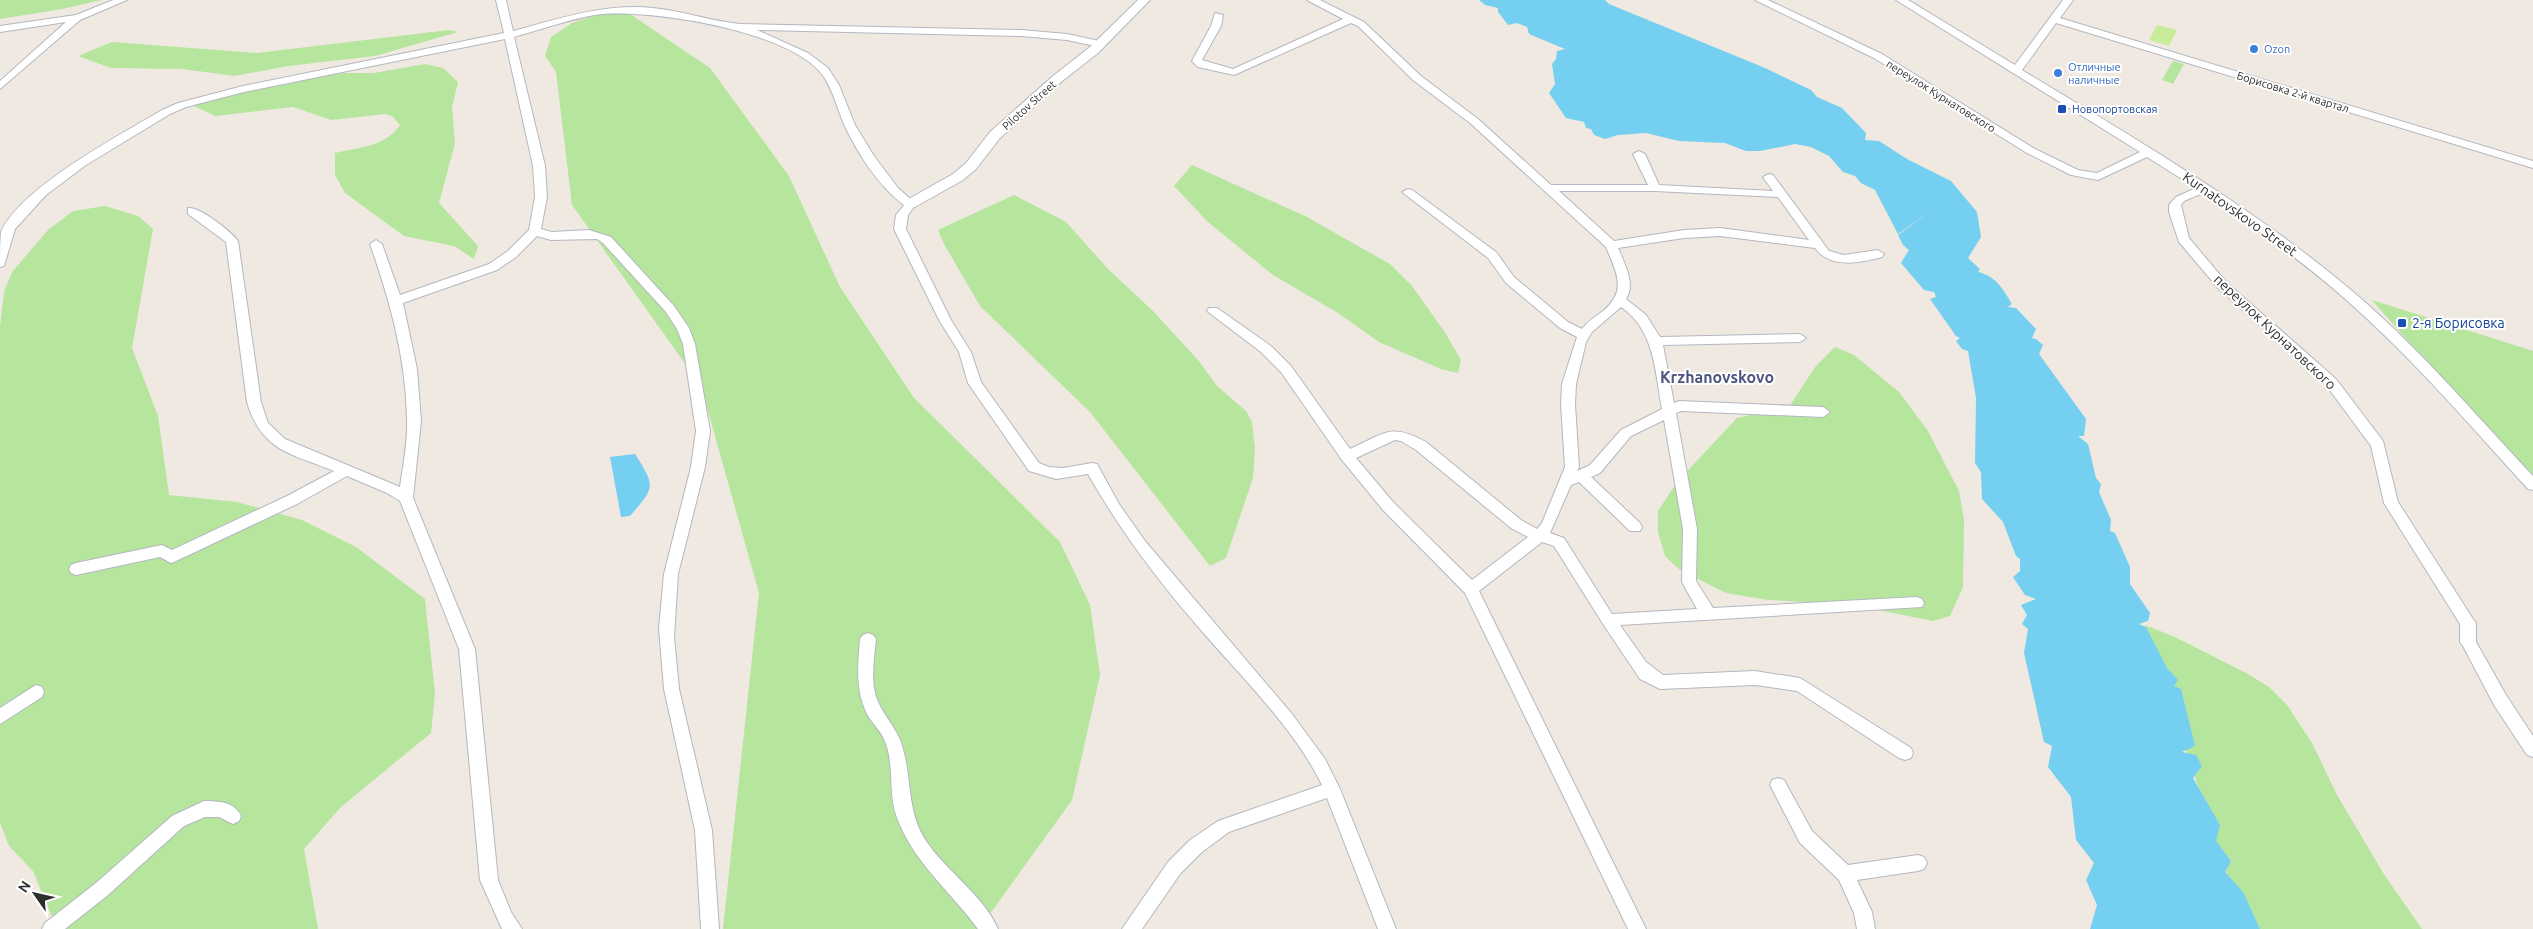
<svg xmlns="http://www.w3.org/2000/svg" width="2533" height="929" font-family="Ubuntu,sans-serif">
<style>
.green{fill:#b6e59e}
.pitch{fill:#c9ec9a}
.water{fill:#75cff0}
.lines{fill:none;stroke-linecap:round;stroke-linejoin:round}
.minor-casing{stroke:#b4b7c1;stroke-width:2}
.tertiary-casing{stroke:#b4b7c1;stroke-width:2}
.minor{fill:#fff;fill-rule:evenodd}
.tertiary{fill:#fff;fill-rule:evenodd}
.shop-dot{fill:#3f7fe0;stroke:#fff;stroke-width:2}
.transit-dot{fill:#1a4fb4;stroke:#fff;stroke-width:2}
.labels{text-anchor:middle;stroke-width:4;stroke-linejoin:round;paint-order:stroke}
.far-shop-label{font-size:11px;fill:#366cbe;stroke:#fff;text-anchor:start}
.far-street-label{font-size:11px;fill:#2e2e2e;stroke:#fff}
.far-transit-label{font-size:11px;fill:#164399;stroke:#fff;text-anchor:start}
.street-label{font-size:14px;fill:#2e2e2e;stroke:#fff}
.transit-label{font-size:14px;fill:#164399;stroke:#fff;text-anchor:start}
.quarter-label{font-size:16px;font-weight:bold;fill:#4d5680;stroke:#fff}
</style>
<rect width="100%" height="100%" fill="#efe9e1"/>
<g class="green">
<path d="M0,0H101L62,9L0,19Z"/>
<path d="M600,14H630L710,68L789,176L840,287L914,398L1060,542L1090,605L1100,675L1072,800L979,929H723L759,593L701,386L572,205L556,72L545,56L551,37L572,23Z"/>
<path d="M449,30L458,32L375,56L288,66L235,76L182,69L111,68L78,56L112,42L257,53Z"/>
<path d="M2173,61L2184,64L2173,84L2162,80Z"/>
<path d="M425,64L443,68L458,82L452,107L455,143L439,203L478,246L474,259L454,246L404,236L345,193L335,175V153C360,147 385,147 400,125L392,116L385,114L331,120L293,107L215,116L194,106L201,99L319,73H374Z"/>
<path d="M1192,165L1307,217L1390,264L1412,286L1444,331L1461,360L1458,373L1441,369L1379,342L1338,313L1273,275L1208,222L1174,186Z"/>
<path d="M1014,195L1066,222L1108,269L1153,311L1198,360L1217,386L1246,411L1252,422L1255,449L1253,478L1226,558L1210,566L1090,412L980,306L944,244L938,230Z"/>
<path d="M105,206L138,216L153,229L132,348L158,416L169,495L237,502L302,520L356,547L425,599L435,694L431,733L341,807L304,849L318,929H57L33,871L9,846L0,822V326L4,292L12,272L48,230L73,211Z"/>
<path d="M2372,300L2533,351V484Z"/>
<path d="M1835,347L1854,355L1899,392L1928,431L1959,491L1964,520L1963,587L1950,616L1933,621L1848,604L1768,600L1726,593L1680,570L1665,556L1658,532V511L1677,482L1737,418L1765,412L1784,415L1815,367Z"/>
<path d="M2145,625L2175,637L2248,674L2269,687L2287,705L2312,743L2337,795L2385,876L2422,929H2245Z"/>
</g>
<path class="pitch" d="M2157,25L2177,30L2169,46L2149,40Z"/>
<g class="water">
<path d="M1479,0H1605L1609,4L1765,68L1811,90L1817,97L1842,108L1866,133L1865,140L1879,141L1907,159L1951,181L1977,212L1981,237L1968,258L1980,269L1978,272C1996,276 2003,289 2012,304L2008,307L2016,308L2036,329L2032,338L2036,339L2043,345L2039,354L2086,419L2084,436H2078L2088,444L2096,478L2101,484L2099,492L2111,520L2110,531L2115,533L2130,567V584L2150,613L2148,621L2139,624L2146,627L2167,668L2178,680L2174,686L2181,689L2195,746L2182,752L2196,755L2202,766L2193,778L2220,825L2216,841L2231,861L2225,872L2243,892L2260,929H2090L2097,905L2086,880L2094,863L2076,840L2071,797L2048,767L2052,746L2044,742L2024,653L2028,629L2022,624L2027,615L2021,605L2036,599L2025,595L2013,577L2020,571V559L2016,556L2003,522L1982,499L1981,472L1975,463L1976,398L1968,351L1962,349L1956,341L1960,338L1956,336L1930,299L1936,297L1934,292L1924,290L1901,263L1909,250L1903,245L1898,235L1931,211L1898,234L1875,190L1861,183L1855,176L1843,172L1829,156L1811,147L1795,144L1760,151H1746L1725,143L1679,141L1646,133L1618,135L1605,139L1594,135L1591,129L1586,128L1584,122L1566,118L1549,93L1555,84L1552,64L1556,59L1557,51L1565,49L1529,34L1527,27L1517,23L1508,25L1498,12V8L1485,5Z"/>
<path d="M635,454C656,487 655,487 630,516L621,517L610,457Z"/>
</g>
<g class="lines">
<defs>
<g id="minor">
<path d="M113,0H127L80,20L0,89V81L66,22L0,32V26L76,15Z"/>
<path d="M496,0H506L513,31C559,19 604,3 653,8C682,11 711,21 740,24L1021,30L1067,34L1104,42L1105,44L1100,47L1067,40L1021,36L757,30L808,53L828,68L839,85L855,125L874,156L898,188L916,204L908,215L906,229L951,320L971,352L981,382L1039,463L1049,467L1063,468L1092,463L1097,464L1119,504L1145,541L1292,714L1325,759L1340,789L1396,929H1378L1327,798L1229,832L1202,852L1180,874L1142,929H1122L1168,862L1190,840L1218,821L1322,785C1295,730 1247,683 1207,637C1162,586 1122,534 1088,474L1056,479L1029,471L968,383L959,352L939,320L894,229L896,215L904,205C878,186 856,151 843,122C837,107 833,91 824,77C793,31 655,10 603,14C579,16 539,30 514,37L545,166L547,197L541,229L552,232L589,230L611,237L674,306L689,328L695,344L710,431L705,467L678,574L674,637L679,689L712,830L719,929H701L695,830L664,689L659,628L664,574L691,467L696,431L683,344L677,329L666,312L603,243L597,239L551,240L537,236L516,257L497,270L403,303L417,369L421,421L413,498L475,649L498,880L511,912L522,929H502L480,880L459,649L400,501L387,493L347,476L297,504L176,561L171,563L160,557L76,575L71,573L69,569L71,565L76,563L162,545L172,550L287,496L334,471C292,454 261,451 247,402L226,242L188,214V208C199,206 231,231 238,241L261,402L268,423L285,439L400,487C403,465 408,441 407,419C406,358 390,301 370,244L376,240L382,244L400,295L489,264L508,251L529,230L535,197L533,166L505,39L244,92L186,107L170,114L86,165L46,195L15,229L4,266L0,267C0,257 0,242 1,232C21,187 120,135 162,110L178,103L243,86L504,33Z"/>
<path d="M1307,0H1320L1364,22L1421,76L1478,119L1551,185H1648L1633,154L1639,151L1645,154L1659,185L1773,191L1763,177L1769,174L1773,175L1829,251L1844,255L1878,250L1884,254L1882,257C1860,263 1830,269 1815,248L1720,236L1684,238L1618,248C1624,262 1636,284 1626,299L1646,315L1660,337L1800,334L1806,338L1800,342L1663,345L1674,403L1679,401L1823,407L1830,412L1823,417L1681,411L1676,413L1697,529L1696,581L1713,608L1917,597L1922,599L1924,603L1922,607L1620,625L1646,662L1663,675L1755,671L1800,678L1911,748L1913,753L1911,758L1905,760L1899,758L1797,691L1755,685L1660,689L1640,679L1603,624L1554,546L1542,542L1479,591L1646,929H1628L1465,593L1383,510L1342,460L1281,372L1261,352L1207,311L1209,308H1217L1271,346L1291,366L1350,449C1384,434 1390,422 1426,442L1521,520L1537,529L1542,523L1565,467L1561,404L1562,384L1577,337L1560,328L1506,283L1488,258L1402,192L1408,189L1412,190L1496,252L1514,277L1568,322L1582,329C1587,322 1596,316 1603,311C1628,290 1616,272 1606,247L1470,123L1413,80L1358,26L1351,23L1234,75L1198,67L1192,61L1211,26L1215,13L1223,15L1221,26L1202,60L1233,69L1343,19ZM1559,191H1655L1778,197L1809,240L1720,228L1684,230L1614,241ZM1621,307C1655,330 1655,372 1662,409L1621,430L1590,465L1577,471L1579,467L1575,404L1576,384L1586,342L1592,332ZM1664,420L1683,529L1682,582L1697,609L1612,614L1564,538L1550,533L1571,485L1579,482L1630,531H1640L1642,527L1640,523L1591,477L1600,473L1631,436ZM1395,440L1401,441L1416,450L1511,528L1528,537L1472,580L1393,502L1356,458Z"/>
<path d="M1755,0H1768L1882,54L2035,149L2078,170L2097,173L2140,152L1896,0H1908L2015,65L2063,0H2073L2060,18L2533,161V168L2056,23L2022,70C2132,137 2246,203 2345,285C2414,342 2472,411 2533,476V490L2528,489C2474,430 2422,369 2363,315C2314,269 2259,230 2203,193L2184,201L2181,205L2189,238L2226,282L2336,379L2383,441L2398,502L2473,619L2476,623V642L2506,695L2533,736V757L2527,755L2494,705L2463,646L2460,642V624L2384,503L2371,446L2326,385L2218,288L2179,242L2169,212V205L2176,197L2196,188L2147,157L2098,180L2071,175L2027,153L1874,58Z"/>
<path d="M868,633L873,635L876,639C874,661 869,686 880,706C888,721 899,732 903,749C912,781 907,812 926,841C946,871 984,896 998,929H978C950,891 912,861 896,815C888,791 895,763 884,739C880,730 872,723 867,714C855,689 858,665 860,639L863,635Z"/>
<path d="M36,685L42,687L44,692L42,697L0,724V708Z"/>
<path d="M1778,778L1784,780L1812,831L1848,865L1918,855L1924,857L1927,863L1924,869L1918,871L1857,880L1872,912L1875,929H1857L1854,913L1839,880L1800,843L1770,785L1772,780Z"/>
<path d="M204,801C218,801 235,802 241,816L239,821L233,824L219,817H205L184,826L108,895L65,929H42L45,923L96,883L172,816Z"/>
</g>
<path id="tertiary" d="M1138,0H1150L1098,53L1061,82L1000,138L976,169L963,180L915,207H905L903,204L905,201L953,174L966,163L990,132L1053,76L1090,47Z"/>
</defs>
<use href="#minor" class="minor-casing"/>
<use href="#tertiary" class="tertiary-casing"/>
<use href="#minor" class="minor"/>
<use href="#tertiary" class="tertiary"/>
</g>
<g class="shop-dot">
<circle cx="2254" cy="49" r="5"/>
<circle cx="2058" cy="73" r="5"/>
</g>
<g class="transit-dot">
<rect x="2057" y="104" width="10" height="10" rx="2.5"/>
<rect x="2397" y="318" width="10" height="10" rx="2.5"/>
</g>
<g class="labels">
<g class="far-shop-label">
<text x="2264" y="53">Ozon</text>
<text x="2068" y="71">Отличные<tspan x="2068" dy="13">наличные</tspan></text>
</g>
<g class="far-street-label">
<text transform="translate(2293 92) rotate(17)" y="4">Борисовка 2-й квартал</text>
<text transform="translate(1941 96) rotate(32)" y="4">переулок Курнатовского</text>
<text transform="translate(1029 105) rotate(-42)" y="4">Pilotov Street</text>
</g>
<g class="far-transit-label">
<text x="2072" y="113">Новопортовская</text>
</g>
<g class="street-label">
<text transform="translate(2240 214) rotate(35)" y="5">Kurnatovskovo Street</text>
<text transform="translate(2275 332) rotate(43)" y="5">переулок Курнатовского</text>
</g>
<g class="transit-label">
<text x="2412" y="328">2-я Борисовка</text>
</g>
<g class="quarter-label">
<text x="1717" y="383">Krzhanovskovo</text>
</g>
</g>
<g transform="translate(35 894) rotate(304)" stroke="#ffffff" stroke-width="4" paint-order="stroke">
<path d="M0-4L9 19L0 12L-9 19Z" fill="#2e2e2e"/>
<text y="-8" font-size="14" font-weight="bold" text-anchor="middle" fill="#2e2e2e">N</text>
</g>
</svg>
